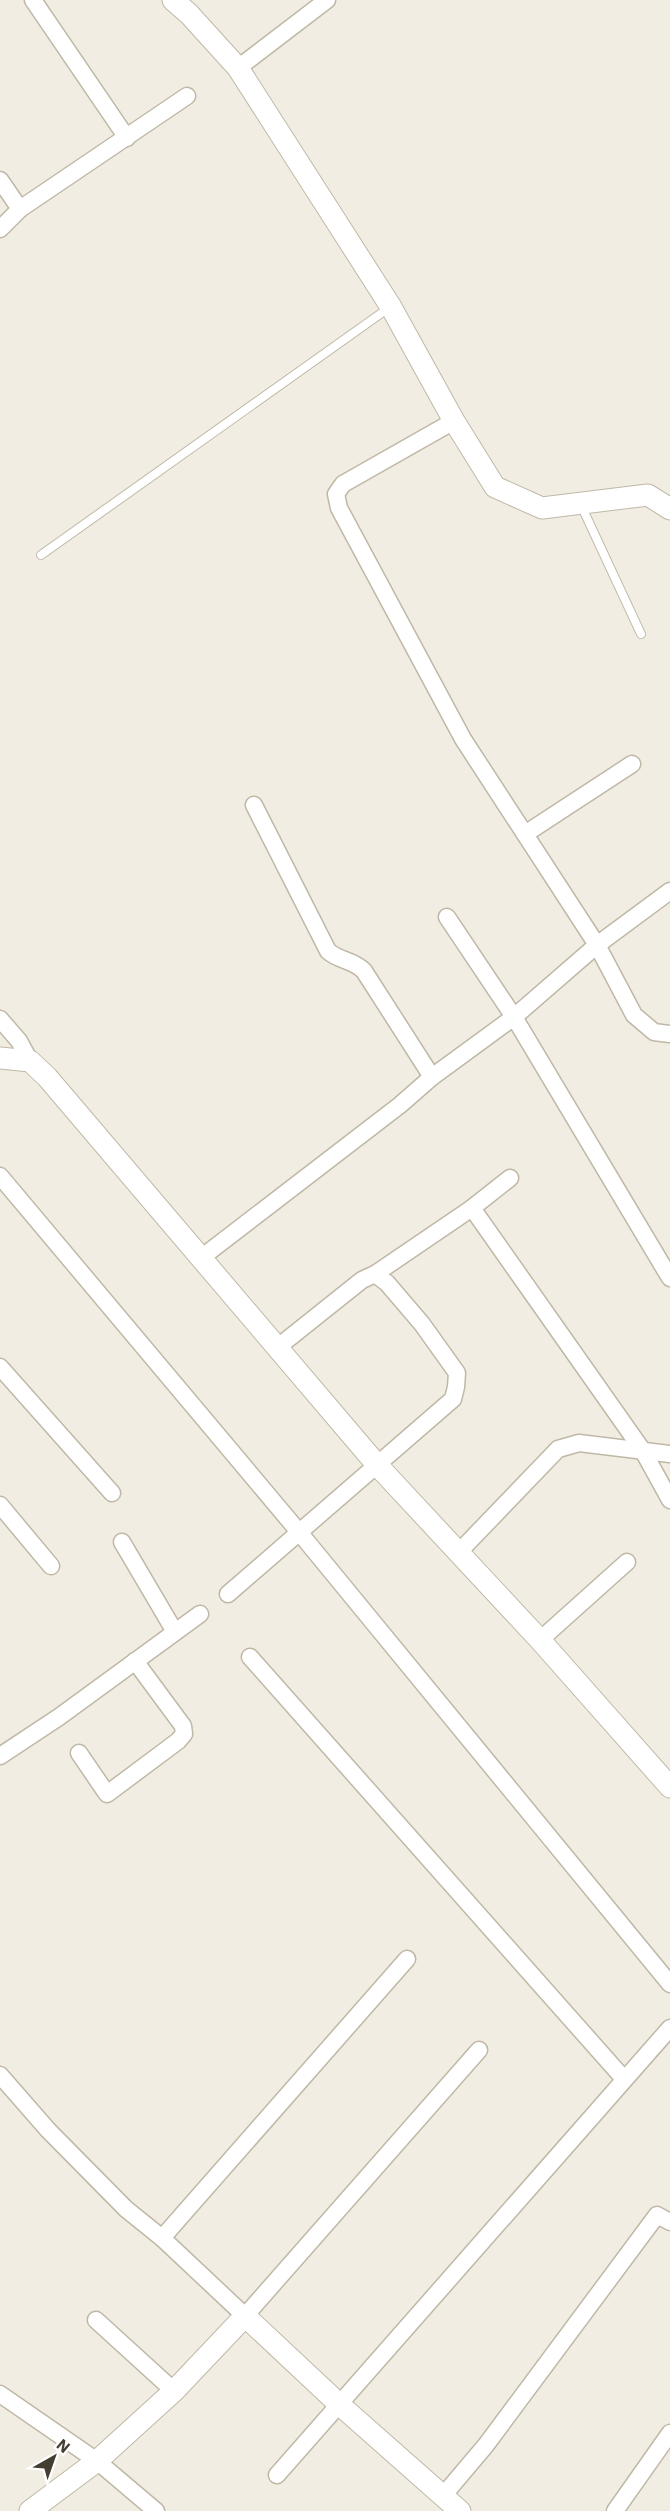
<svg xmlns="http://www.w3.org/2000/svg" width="670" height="2511" font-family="'IBM Plex Sans',sans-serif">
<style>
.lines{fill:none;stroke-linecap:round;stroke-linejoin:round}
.service-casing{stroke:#c0b8a7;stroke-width:10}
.minor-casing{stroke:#c0b8a7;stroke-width:19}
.tertiary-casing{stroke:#c0b8a7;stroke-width:23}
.service{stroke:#fff;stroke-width:8}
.minor{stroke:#fff;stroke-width:16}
.tertiary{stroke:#fff;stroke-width:21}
</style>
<rect width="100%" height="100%" fill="#f2ede2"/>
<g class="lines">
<defs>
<g id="service">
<path d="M580,503L641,634"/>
<path d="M41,555L390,307"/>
</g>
<g id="minor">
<path d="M33,0L127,138"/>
<path d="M238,68L327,0"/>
<path d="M0,180L20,209"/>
<path d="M0,229L20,209L187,96"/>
<path d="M454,421L343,484L336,494L339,508L463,739L597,945L634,1015L654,1032L670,1034"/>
<path d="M254,805L328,951C339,961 354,960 364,971L432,1077"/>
<path d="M525,834L632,764"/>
<path d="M447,917L514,1017L670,1278"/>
<path d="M0,1019L19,1041L30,1061"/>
<path d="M0,1176L299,1532L670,1984"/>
<path d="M472,1208L643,1451L670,1500"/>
<path d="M201,1258L400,1105L432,1077L514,1017L597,945L670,891"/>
<path d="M375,1274L472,1208L510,1178"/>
<path d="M0,1367L112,1493"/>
<path d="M0,1505L51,1566"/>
<path d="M122,1542L175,1632"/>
<path d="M459,1552L558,1449L579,1443L670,1454"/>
<path d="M228,1594L453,1399L456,1387L457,1373L422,1324L387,1283L375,1274L362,1280L278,1347"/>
<path d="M540,1640L627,1562"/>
<path d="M250,1657L624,2079"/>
<path d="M79,1753L107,1794L178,1741L184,1734L183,1726L135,1661"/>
<path d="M0,1756L59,1717L200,1614"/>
<path d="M0,2075L48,2130L126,2209L162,2238L245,2316L479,2050"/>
<path d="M162,2238L407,1959"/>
<path d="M96,2320L174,2391"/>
<path d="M0,2394L97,2461L156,2511"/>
<path d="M277,2475L670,2028"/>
<path d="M442,2497L486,2445L657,2215L670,2222"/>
<path d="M615,2511L670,2433"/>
</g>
<g id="tertiary">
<path d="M173,0L189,14L238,68L391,307L454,421L495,487L542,508L648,495L670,509"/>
<path d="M0,1058L30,1061L47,1077L378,1466L540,1640L670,1787"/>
<path d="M30,2511L97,2461L174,2391L245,2316L340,2405L460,2511"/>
</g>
</defs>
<use href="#service" class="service-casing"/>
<use href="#minor" class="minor-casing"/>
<use href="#tertiary" class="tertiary-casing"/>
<use href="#service" class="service"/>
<use href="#minor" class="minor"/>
<use href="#tertiary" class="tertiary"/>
</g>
<g transform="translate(54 2457) rotate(40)" stroke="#ffffff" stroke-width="4.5" paint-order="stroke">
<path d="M0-4.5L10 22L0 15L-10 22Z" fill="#433d32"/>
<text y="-9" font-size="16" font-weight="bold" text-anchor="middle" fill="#433d32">N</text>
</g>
</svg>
